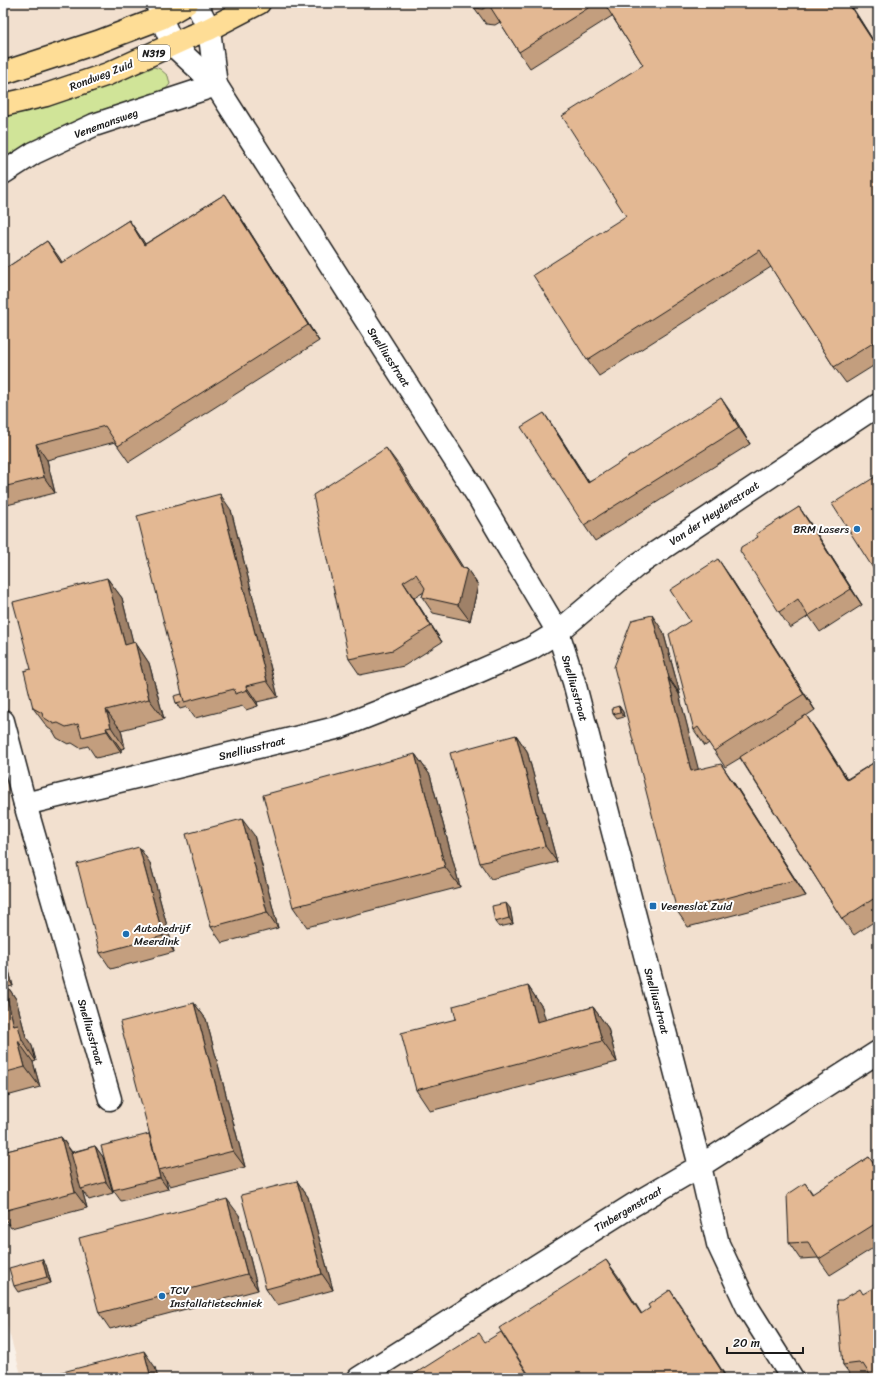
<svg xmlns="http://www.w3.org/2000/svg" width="881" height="1381" font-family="Sriracha,sans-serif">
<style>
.built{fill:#f2e0cf}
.green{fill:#d0e498;stroke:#76805a}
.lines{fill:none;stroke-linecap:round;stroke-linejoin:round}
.minor-casing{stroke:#1c1c1c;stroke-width:25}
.primary-casing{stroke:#1c1c1c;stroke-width:25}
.minor{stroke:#fff;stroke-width:22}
.primary{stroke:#fedd96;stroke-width:22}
.wall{fill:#c39e7e;stroke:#1c1c1c}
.shaded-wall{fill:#9f8167;stroke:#1c1c1c}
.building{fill:#e3b893;stroke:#1c1c1c}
.poi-dot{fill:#1f6fb2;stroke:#fff;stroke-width:1.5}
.labels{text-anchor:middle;stroke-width:4;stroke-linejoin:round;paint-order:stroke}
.shield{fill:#fff;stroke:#606060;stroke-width:1}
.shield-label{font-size:10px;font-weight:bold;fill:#1c1c1c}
.street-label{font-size:11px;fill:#1c1c1c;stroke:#fff}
.poi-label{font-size:11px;fill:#1c1c1c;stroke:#fff;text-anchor:start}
</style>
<rect width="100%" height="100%" fill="#f9f1e9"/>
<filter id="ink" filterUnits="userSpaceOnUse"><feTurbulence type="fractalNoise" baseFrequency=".025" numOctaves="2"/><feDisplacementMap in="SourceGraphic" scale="8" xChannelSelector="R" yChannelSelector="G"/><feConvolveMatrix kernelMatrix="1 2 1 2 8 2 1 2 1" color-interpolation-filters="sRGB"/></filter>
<g filter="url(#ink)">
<path class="built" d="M3,3H878V1378H22L3,1311Z"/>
<path class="green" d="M154,67L160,69L168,76L170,84L165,90L95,115L3,163V115L84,95Z"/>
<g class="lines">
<defs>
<g id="minor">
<path d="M157,3L161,18L173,45L216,85L476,493L558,632L574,682L700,1166L718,1244L748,1308L792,1378"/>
<path d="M196,3L209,29L216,85"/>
<path d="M3,173L34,153L94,125L216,85"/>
<path d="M3,721L25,804L110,1099"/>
<path d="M25,804L340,727L459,680L530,649L558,632L636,566L837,432L878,405"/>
<path d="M359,1378L633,1205L700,1166L878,1052"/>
</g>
<g id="primary">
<path d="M3,73L98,42L161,18L187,3"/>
<path d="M3,105L46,95L108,74L191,36L209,29L259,3"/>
</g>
</defs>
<use href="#minor" class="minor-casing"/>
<use href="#primary" class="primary-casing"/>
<use href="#minor" class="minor"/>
<use href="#primary" class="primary"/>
</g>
<g class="wall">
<path d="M471,3H854L851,5L878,48V363L846,383L834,367L771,267L599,376L587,360L626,216L643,65L612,16L530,68L519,52L500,22L495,25L486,24Z"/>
<path d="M225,194L236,210L319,341L129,462L115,442L47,460L55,493L3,506V270L47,241L62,263L129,220L145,244Z"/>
<path d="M732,414L750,444L595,541L584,525L555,429L589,482Z"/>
<path d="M398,464L463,568L467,569L478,585L470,621L433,613L422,597L424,592L414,598L442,642L404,666L360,675L349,659Z"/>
<path d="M799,507L810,523L862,605L820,632L809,616L790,628L779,612L758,537Z"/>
<path d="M231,510L278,697L257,702L258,706L246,710L243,706L195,718L187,707L180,709L176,703L182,694Z"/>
<path d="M729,575L815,710L806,716L817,731L847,779L878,760V919L854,935L842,919L740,758L725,767L709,743L705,746L694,730L690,621Z"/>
<path d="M107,578L122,598L133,643L135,642L149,663L164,719L121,730L125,748L121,749V752L96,758L88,746L80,748L72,743L68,744L57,738L53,731L48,728L33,708L31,669Z"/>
<path d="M663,631L680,694H679L698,770L732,780L806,896L688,927L677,911Z"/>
<path d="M619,706L623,712L624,717L617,719L613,714Z"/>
<path d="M516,735L527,751L557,862L491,879L480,863Z"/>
<path d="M415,754L430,775L460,887L307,927L293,907Z"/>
<path d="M254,835L278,928L222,943L211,927Z"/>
<path d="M150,863L174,952L111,969L100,953Z"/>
<path d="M510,908L513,924L499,927L495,922Z"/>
<path d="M3,948L13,986L8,987L16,999L26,1037L32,1046L36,1061L33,1062L40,1087L3,1097Z"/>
<path d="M528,986L542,1007L545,1020L593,1007L608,1028L617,1062L430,1111L416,1090Z"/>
<path d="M194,1003L206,1019L245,1167L170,1186L166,1180L168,1189L121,1201L113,1190L149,1134Z"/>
<path d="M61,1137L72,1152L95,1146L103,1157L113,1193L89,1200L82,1190L87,1208L11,1228L3,1216V1152Z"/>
<path d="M869,1157L878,1170V1245L830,1275L818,1258L800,1259L789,1243L805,1183L813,1194Z"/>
<path d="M297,1181L308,1197L333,1290L277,1305L266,1289Z"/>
<path d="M239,1215L258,1290L110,1329L99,1313Z"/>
<path d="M46,1265L51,1283L18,1292L14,1286Z"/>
<path d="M863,1294L878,1378H853L843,1365L842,1300Z"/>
</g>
<g class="shaded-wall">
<path d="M848,3H849L878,48V49Z"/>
<path d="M225,194L236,210L319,341L308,325Z"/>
<path d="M129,220L140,236L156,261L144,245Z"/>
<path d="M47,241L59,257L72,279L61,263Z"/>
<path d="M721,398L732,414L750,444L739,428Z"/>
<path d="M544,413L555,429L599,499L588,483Z"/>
<path d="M36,444L47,460L55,493L44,477Z"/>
<path d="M386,448L398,464L466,572L467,569L478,585L470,621L458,605Z"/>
<path d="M220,494L231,510L278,697L267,681Z"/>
<path d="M799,507L810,523L862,605L851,589Z"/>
<path d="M718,559L729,575L815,710L804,694Z"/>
<path d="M107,578L122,598L139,666L125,645Z"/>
<path d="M403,582L414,598L442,642L431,626Z"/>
<path d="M652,615L663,631L680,694L669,678Z"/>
<path d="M135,642L149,663L164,719L149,699Z"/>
<path d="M668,678L679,694L703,787L691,771Z"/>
<path d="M246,686L257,702L258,706L247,690Z"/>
<path d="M619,706L623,712L624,717L620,712Z"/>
<path d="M106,710L121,730L125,748L111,727Z"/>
<path d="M806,715L817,731L858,796L847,780Z"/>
<path d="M106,728L121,749V752L107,731Z"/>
<path d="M516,735L527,751L557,862L545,846Z"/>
<path d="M415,754L430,775L460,887L445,867Z"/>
<path d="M721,764L732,780L806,896L795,880Z"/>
<path d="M242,819L254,835L278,928L267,912Z"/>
<path d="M139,847L150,863L174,952L163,936Z"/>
<path d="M506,903L510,908L513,924L509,918Z"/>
<path d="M3,948L13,986L3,971Z"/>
<path d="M3,980L16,999L26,1037L32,1046L36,1061L22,1040L14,1026L3,982Z"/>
<path d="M528,986L542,1007L552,1043L537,1022Z"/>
<path d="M194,1003L206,1019L245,1167L233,1151Z"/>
<path d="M593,1007L608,1028L617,1062L602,1041Z"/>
<path d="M18,1041L33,1062L40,1087L25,1067Z"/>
<path d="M149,1134L159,1170L166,1180L168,1189L160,1178Z"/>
<path d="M61,1137L72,1153L87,1208L75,1192Z"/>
<path d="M95,1146L103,1157L113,1193L106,1182Z"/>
<path d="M297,1181L308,1197L333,1290L322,1274Z"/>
<path d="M227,1199L239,1215L258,1290L247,1274Z"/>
<path d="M42,1259L46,1265L51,1283L47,1277Z"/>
<path d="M606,1260L618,1276L652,1330L641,1314Z"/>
<path d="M670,1290L681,1306L727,1378H726Z"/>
<path d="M144,1351L155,1367L158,1378H151Z"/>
</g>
<g class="building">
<path d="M471,3H596L519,52L489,5L483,9L475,8Z"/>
<path d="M604,3H848L878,49V340L834,367L760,250L587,360L533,275L626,216L562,116L643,65Z"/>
<path d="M225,194L308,325L118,446L105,426L36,444L44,477L3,487V270L47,241L61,263L129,220L144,245Z"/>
<path d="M721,398L739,428L584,525L521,427L544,413L588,483Z"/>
<path d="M386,448L462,568L467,569L458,605L422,597L425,588L416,574L403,582L431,626L393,650L349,659L313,495Z"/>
<path d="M878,475V576L832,504Z"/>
<path d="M220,494L267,681L246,686L247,690L235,694L234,689L184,702L137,516Z"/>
<path d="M799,507L851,589L808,616L798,599L779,612L740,551L741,547L758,537L756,534Z"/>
<path d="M718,559L804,694L714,751L698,727L694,730L669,634L690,621L670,590Z"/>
<path d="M107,578L125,645L135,642L149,699L106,710L111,727L106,728L107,731L82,737L78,724L66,727L58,723L54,724L43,717L42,713L33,708L24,671L31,669L13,602Z"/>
<path d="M652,615L669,678H668L691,771L721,764L795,880L677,911L614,667L632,620Z"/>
<path d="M182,694L184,701L176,703L174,696Z"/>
<path d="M619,706L620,712L613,714L612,708Z"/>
<path d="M806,715L847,780L878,760V896L842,919L740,757Z"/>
<path d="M516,735L545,846L480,863L450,753Z"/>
<path d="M415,754L445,867L293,907L263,795Z"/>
<path d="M242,819L267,912L211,927L186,834Z"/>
<path d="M139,847L163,936L100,953L77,864Z"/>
<path d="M506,903L509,918L495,922L492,906Z"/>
<path d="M3,982L14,1026L18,1025L22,1040L18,1041L25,1067L3,1073Z"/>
<path d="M528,986L537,1022L593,1007L602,1041L416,1090L401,1033L456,1019L453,1006Z"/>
<path d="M194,1003L233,1151L159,1170L120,1022Z"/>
<path d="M149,1134L160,1178L113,1190L101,1146Z"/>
<path d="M61,1137L75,1192L3,1211V1152Z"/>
<path d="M95,1146L106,1182L81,1189L71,1153Z"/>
<path d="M869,1157L878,1171V1222L819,1259L808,1242L789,1243L787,1195L805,1183L812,1194Z"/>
<path d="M297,1181L322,1274L266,1289L241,1195Z"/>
<path d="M227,1199L247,1274L99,1313L79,1238Z"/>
<path d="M42,1259L47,1277L14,1286L9,1268Z"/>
<path d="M606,1260L641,1314L650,1308L648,1305L670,1290L726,1378H531L499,1328Z"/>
<path d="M878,1285V1378H872L863,1364L861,1365L859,1363L843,1365L837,1300H842L860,1289L863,1294Z"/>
<path d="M501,1332L530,1378H408L479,1333L485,1342Z"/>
<path d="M144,1351L151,1378H52L51,1375Z"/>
</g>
</g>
<g class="poi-dot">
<circle cx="857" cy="529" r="4"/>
<rect x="649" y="902" width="8" height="8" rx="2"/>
<circle cx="126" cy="934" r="4"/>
<circle cx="162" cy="1296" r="4"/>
</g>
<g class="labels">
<rect class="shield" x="138" y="45" width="32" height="16" rx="3"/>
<g class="shield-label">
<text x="154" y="57">N319</text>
</g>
<g class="street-label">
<text transform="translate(101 75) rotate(-21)" y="4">Rondweg Zuid</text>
<text transform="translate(106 123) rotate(-20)" y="4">Venemansweg</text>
<text transform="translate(389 357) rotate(57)" y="4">Snelliusstraat</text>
<text transform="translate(714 513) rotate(-34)" y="4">Van der Heydenstraat</text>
<text transform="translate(575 688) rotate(74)" y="4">Snelliusstraat</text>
<text transform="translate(252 748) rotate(-14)" y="4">Snelliusstraat</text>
<text transform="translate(657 1001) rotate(75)" y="4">Snelliusstraat</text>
<text transform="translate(91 1032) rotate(74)" y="4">Snelliusstraat</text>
<text transform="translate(628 1209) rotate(-31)" y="4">Tinbergenstraat</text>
</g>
<g class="poi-label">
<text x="849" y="533" text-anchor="end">BRM Lasers</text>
<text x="661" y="910">Veeneslat Zuid</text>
<text x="134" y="932">Autobedrijf<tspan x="134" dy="13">Meerdink</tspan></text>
<text x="170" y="1294">TCV<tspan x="170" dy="13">Installatietechniek</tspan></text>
</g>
</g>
<rect width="881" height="1381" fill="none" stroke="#fff" stroke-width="16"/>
<rect x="8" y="8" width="865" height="1365" fill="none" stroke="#1c1c1c" stroke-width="1.5" filter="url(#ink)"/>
<path d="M727 1347v6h76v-6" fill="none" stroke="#1c1c1c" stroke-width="2"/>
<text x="733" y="1347" font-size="12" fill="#1c1c1c" stroke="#ffffff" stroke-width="3" paint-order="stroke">20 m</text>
</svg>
